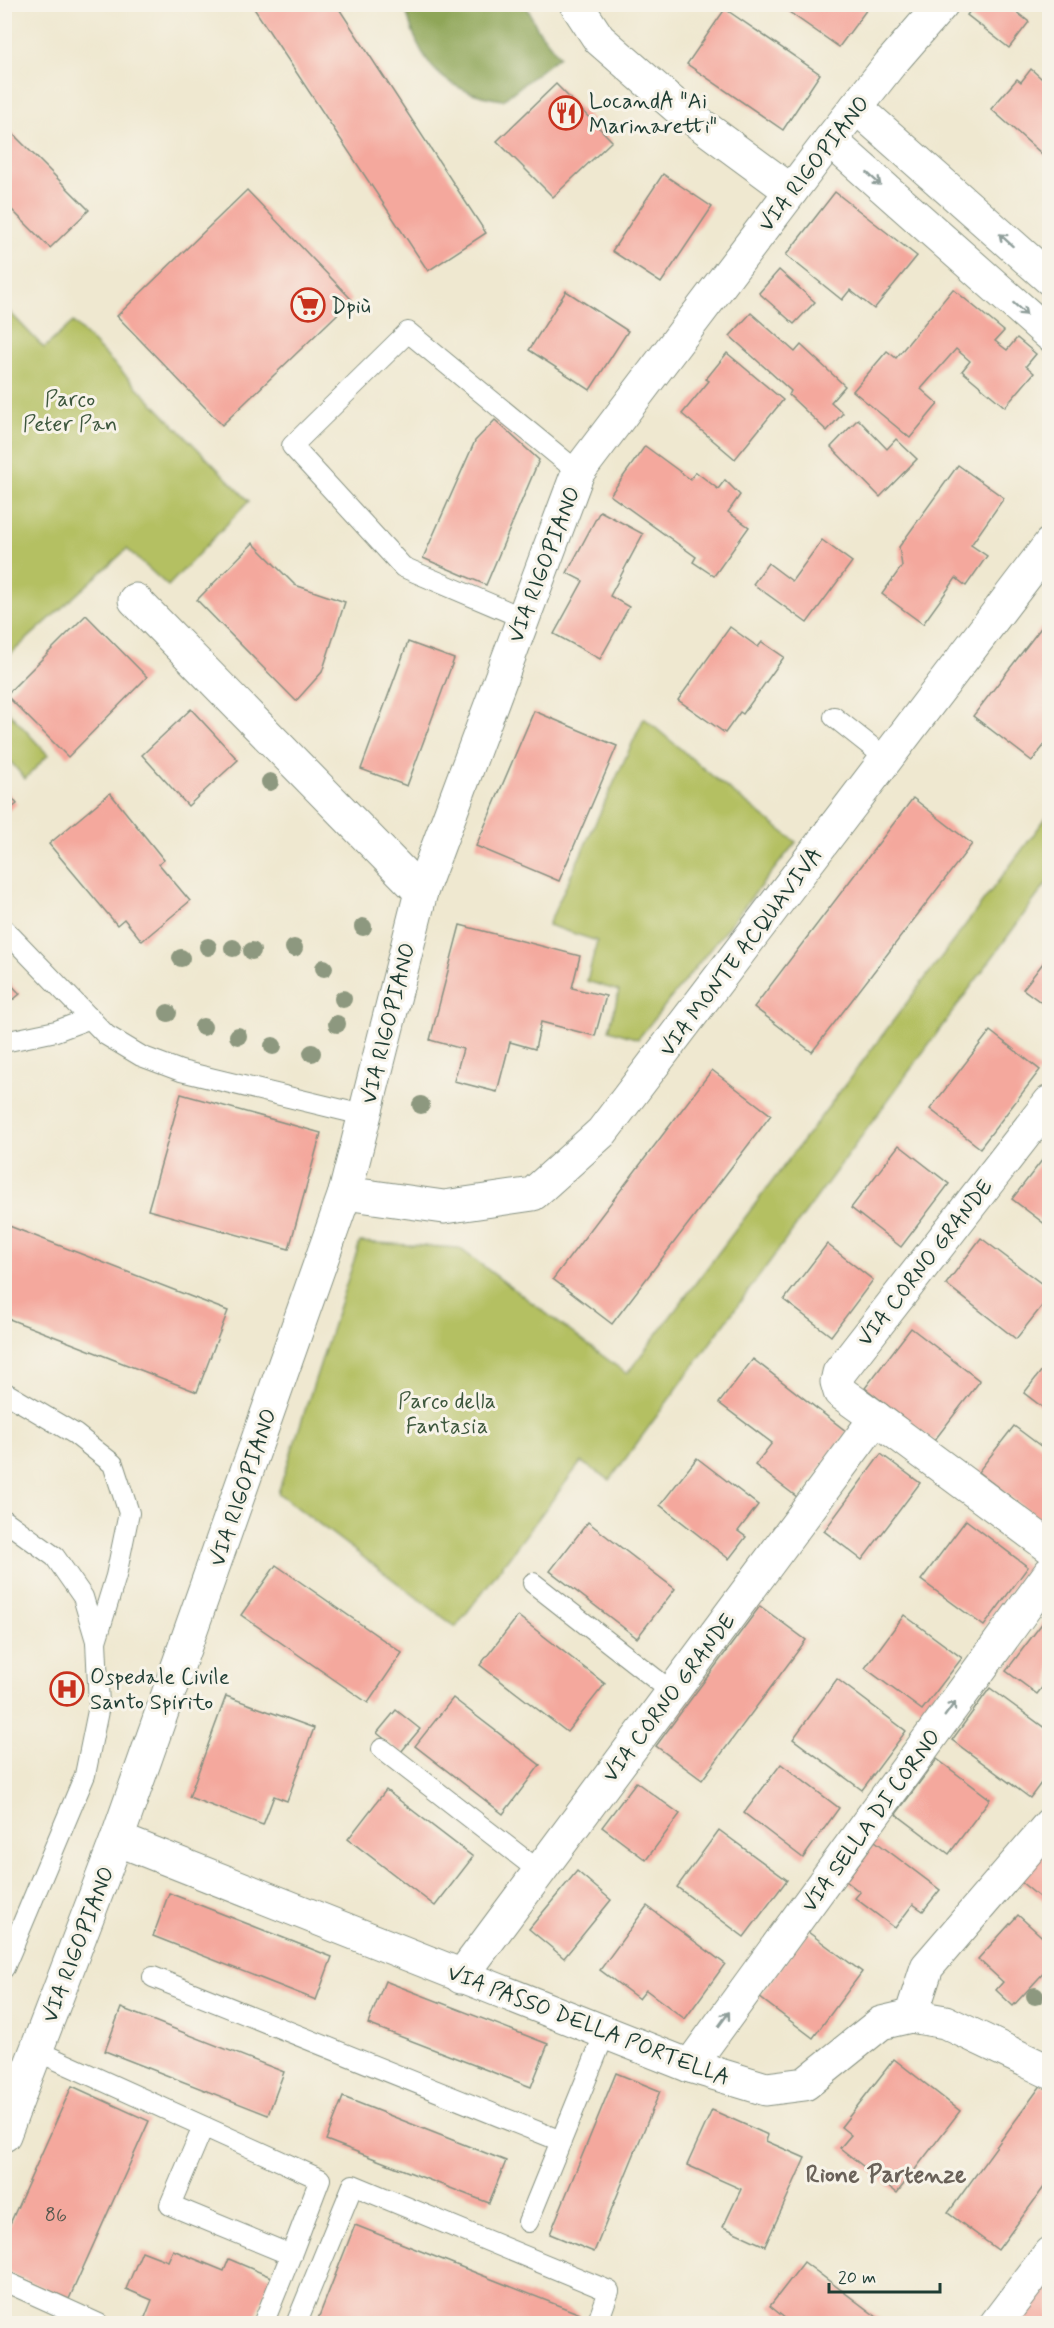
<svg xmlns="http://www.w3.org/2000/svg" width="1054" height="2328" font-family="Mynerve,sans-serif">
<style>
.green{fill:#b4c062;stroke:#6a7e4b;stroke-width:1.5}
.forest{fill:#8fa658;stroke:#577246;stroke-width:1.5}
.building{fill:#f4a89d}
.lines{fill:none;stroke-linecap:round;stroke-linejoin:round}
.service-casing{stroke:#879282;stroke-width:22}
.minor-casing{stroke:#879282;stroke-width:35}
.service{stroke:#fff;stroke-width:20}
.minor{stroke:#fff;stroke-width:33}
.tree{fill:#8d987f}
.oneway{stroke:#8f9e9a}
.labels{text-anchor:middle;stroke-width:6;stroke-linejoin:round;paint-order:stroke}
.number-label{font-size:20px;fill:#54584e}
.poi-label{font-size:22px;fill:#1f3d34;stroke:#f7f3e8;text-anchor:start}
.street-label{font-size:22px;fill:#1f3d34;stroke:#f7f3e8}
.park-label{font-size:22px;fill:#3d573d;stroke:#f7f3e8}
.neighbourhood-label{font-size:24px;font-weight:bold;fill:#6a6259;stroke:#f7f3e8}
</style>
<rect width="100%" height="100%" fill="#f7f3e8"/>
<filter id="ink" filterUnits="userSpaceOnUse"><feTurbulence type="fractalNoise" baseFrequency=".0167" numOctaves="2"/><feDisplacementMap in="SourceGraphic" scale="12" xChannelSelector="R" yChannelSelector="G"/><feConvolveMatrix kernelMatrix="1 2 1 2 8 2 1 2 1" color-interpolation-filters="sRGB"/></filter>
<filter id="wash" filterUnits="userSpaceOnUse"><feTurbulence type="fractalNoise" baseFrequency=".008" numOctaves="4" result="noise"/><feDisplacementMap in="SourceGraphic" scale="24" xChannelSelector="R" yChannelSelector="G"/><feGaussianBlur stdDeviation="1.35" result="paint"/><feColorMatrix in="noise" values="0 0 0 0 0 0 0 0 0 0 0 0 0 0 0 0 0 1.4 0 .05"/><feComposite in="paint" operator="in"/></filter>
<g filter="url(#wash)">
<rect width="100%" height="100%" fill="#efe8d0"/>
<g class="green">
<path d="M5,307L44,348L73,322L249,501L168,586L127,549L5,659L4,453L11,446L5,439Z"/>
<path d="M5,708L48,755L25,779L5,755Z"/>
<path d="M644,718L717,780L796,842L638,1039L609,1030L619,991L587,981L597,941L548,925Z"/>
<path d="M1049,814V880L610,1480L581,1462L456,1627L278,1493L360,1242L459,1248L627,1374Z"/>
</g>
<path class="forest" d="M405,5H526L537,28L559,56L503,100C442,92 418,62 405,5Z"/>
<g id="blocks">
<g class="building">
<path d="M251,4H336L486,233L428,271Z"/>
<path d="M975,4H1006L1029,22L1009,48L967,15Z"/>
<path d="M779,5H870L839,47Z"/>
<path d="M725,9L820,74L783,130L687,64Z"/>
<path d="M1031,69L1050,86V161L991,109L1017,79L1021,82Z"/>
<path d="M556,84L612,141L553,197L497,141Z"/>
<path d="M4,125L89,210L50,248L4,202Z"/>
<path d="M663,174L712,207L661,283L612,251Z"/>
<path d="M247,190L352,300L222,425L117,316Z"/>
<path d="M835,192L917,256L874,309L850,290L842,300L786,255Z"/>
<path d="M779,270L815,302L794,324L759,293Z"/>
<path d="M953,289L1004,331L995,341L1007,350L1017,338L1036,354L1026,366L1034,373L1005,407L962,371L970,361L956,349L921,389L938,404L910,438L853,391L887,351L896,358Z"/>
<path d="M566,291L628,331L590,390L529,350Z"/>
<path d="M751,313L795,352L801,345L845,386L831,402L843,413L827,431L789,395L791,391L730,336Z"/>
<path d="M727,353L783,400L735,459L682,414L709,381L706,379Z"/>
<path d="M858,419L887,449L896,439L917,459L880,497L831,447Z"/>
<path d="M495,420L539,460L486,585L423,558L475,441Z"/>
<path d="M645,446L690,479L696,472L718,489L725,480L740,495L728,512L749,527L714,576L693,562L696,557L610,495Z"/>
<path d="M958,465L1004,498L971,545L987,556L966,586L956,578L923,624L882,594L902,566L899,547Z"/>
<path d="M600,511L643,534L610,596L629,607L600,659L554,634L583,581L567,573Z"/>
<path d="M822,540L852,562L807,623L753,584L768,563L792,581Z"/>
<path d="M253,543L295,585L345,602L322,672L296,701L197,600Z"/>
<path d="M86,615L147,677L68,757L6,695Z"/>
<path d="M1050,616V738L1032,761L973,716Z"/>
<path d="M730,627L758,647L762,642L784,657L743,714L740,712L725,733L678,700Z"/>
<path d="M408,642L454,659L407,786L361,769Z"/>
<path d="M191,709L238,760L188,806L142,755Z"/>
<path d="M534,711L617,746L559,881L476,846Z"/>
<path d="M4,788L17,804L4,814Z"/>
<path d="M110,793L164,860L159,864L190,901L142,941L124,919L117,925L49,844Z"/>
<path d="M913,798L972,844L812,1052L754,1007Z"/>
<path d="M460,925L580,956L572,988L606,996L595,1036L541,1022L535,1049L510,1042L497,1092L454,1081L463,1049L430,1040Z"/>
<path d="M1050,954V1009L1023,989Z"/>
<path d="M4,977L20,994L14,999L4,1000Z"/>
<path d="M990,1031L1040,1070L980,1148L930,1109Z"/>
<path d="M712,1070L771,1115L612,1324L553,1279Z"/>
<path d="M181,1094L321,1133L289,1249L148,1210Z"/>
<path d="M899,1145L949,1184L901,1247L851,1208Z"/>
<path d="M1050,1150V1228L1012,1199Z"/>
<path d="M4,1224L228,1311L197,1392L4,1317Z"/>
<path d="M981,1238L1050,1290V1296L1016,1339L946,1284Z"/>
<path d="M827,1244L873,1280L831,1336L784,1300Z"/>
<path d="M911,1328L980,1381L934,1441L865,1388Z"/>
<path d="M753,1359L847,1432L797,1497L755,1465L772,1443L719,1403Z"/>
<path d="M1050,1360V1413L1024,1393Z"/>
<path d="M1014,1426L1050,1453V1527L978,1472Z"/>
<path d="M881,1454L920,1483L862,1560L824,1531Z"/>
<path d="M697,1458L758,1505L738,1531L746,1537L729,1559L660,1505Z"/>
<path d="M966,1520L1028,1567L984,1626L921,1580Z"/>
<path d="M588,1522L675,1589L637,1638L550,1571Z"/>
<path d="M276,1565L402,1653L368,1703L241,1615Z"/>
<path d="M760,1606L806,1640L702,1780L656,1746Z"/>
<path d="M1050,1613V1689L1044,1685L1037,1694L1006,1671Z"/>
<path d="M904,1615L962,1658L922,1710L865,1668Z"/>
<path d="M518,1616L605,1684L567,1732L480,1665Z"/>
<path d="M837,1679L906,1731L862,1790L793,1739Z"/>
<path d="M990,1688L1050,1732V1771L1030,1798L952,1740Z"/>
<path d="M226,1696L314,1728L287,1801L274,1796L263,1825L189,1797Z"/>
<path d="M453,1698L540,1765L503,1814L415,1746Z"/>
<path d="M396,1710L420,1729L401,1752L377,1733Z"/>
<path d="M937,1759L990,1799L949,1854L896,1814Z"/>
<path d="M781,1764L839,1808L803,1858L744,1813Z"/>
<path d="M636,1782L680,1814L646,1860L602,1827Z"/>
<path d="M386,1790L473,1857L435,1906L348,1839Z"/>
<path d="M719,1830L787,1880L744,1937L677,1887Z"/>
<path d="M1050,1837V1906L1015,1877Z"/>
<path d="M875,1841L940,1890L923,1911L913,1904L895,1928L855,1898L860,1892L846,1881Z"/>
<path d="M577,1871L611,1900L564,1958L529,1929Z"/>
<path d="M169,1893L332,1957L316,2000L153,1936Z"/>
<path d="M647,1906L725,1964L685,2019L646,1990L639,1999L600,1970Z"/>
<path d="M1018,1915L1050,1944V1966L1013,2006L996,1990L1003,1982L978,1959Z"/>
<path d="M808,1932L862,1972L813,2038L759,1997Z"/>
<path d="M385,1981L548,2044L531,2087L368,2024Z"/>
<path d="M121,2008L284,2072L268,2115L105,2051Z"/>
<path d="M894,2059L960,2111L897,2193L840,2148L851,2135L841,2127Z"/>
<path d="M616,2073L660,2091L594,2252L550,2234Z"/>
<path d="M1042,2084L1050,2089V2179L998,2250L948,2213Z"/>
<path d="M72,2086L149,2121L69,2299L4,2270V2237Z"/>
<path d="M343,2097L506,2161L489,2203L326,2140Z"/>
<path d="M712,2110L768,2135L766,2141L805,2158L765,2246L723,2227L741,2189L687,2165Z"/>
<path d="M355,2225L580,2314L576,2324H316Z"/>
<path d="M173,2250L224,2271L229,2259L271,2277L253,2324H152L144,2320L152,2300L126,2289L142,2251L168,2261Z"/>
<path d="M1050,2259V2324H998Z"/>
<path d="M804,2262L886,2324H792L770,2306Z"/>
</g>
</g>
</g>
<g filter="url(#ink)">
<use href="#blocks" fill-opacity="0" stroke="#879282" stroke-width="1.5"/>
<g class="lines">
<defs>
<g id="service">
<path d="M523,618L403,567L292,446L408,332L578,472"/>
<path d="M834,717L887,759"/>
<path d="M4,929L106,1035L141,1056L181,1071L363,1115"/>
<path d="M4,1042L56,1031L91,1018"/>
<path d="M4,1392L75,1434L113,1464L129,1513L116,1576L96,1641"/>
<path d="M4,1520L55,1557L83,1597L96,1641L99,1706L85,1775L4,1968"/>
<path d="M533,1583L672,1692"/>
<path d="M382,1749L539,1871"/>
<path d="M153,1977L561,2141"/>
<path d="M37,2051L320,2179L291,2255L170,2205L203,2127"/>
<path d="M528,2222L605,2033"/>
<path d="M4,2281L99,2324"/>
<path d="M263,2324L291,2255"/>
<path d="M296,2324L353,2185L609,2291L597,2324"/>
</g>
<g id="minor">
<path d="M576,4L599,39L677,107L791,191"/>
<path d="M856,107L1050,279"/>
<path d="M830,140L1050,335"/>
<path d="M135,600L421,892"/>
<path d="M345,1193L444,1207L533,1194L602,1132L1050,544"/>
<path d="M876,1418L840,1392L837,1382L839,1373L1050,1102"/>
<path d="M117,1839L690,2066L766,2089L805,2084L881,2023L911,2016L945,2022L1050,2072"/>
<path d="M461,1977L876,1418L1050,1547"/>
<path d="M911,2016L927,1967L1050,1824"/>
<path d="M690,2066L1050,1573"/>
<path d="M4,2135L117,1839L345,1193L421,892L578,472L830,140L890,64L942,4"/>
<path d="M996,2324L1050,2253"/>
</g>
</defs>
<use href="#service" class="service-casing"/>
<use href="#minor" class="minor-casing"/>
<use href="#service" class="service"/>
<use href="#minor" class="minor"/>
</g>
<g class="tree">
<circle cx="270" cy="782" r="9"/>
<circle cx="363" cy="927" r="9"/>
<circle cx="208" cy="947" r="9"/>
<circle cx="233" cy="948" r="9"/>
<circle cx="294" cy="948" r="9"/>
<circle cx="252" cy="951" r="9"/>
<circle cx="181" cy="958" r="9"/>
<circle cx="324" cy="968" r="9"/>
<circle cx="343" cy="999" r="9"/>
<circle cx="168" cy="1013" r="9"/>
<circle cx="337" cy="1024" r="9"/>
<circle cx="203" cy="1027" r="9"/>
<circle cx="238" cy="1036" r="9"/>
<circle cx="273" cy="1046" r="9"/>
<circle cx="312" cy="1053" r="9"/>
<circle cx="421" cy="1105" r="9"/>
<circle cx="1035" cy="1996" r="9"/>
</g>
<defs><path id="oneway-shaft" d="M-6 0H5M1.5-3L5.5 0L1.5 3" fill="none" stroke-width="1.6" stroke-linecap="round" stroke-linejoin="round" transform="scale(1.5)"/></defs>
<g class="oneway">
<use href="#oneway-shaft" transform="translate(874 179) rotate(42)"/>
<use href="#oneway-shaft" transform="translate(1006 240) rotate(-138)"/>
<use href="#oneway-shaft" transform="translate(1020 309) rotate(42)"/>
<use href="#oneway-shaft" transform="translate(950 1709) rotate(-54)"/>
<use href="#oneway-shaft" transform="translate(724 2019) rotate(-54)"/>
</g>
</g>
<defs>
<symbol id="restaurant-ring" viewBox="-11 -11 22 22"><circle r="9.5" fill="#f7f3e8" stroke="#c8321e" stroke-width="1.5"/><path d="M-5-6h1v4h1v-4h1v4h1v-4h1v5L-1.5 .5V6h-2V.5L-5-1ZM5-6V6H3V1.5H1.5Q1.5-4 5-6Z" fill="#c8321e"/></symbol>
<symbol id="supermarket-ring" viewBox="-11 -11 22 22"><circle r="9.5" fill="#f7f3e8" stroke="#c8321e" stroke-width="1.5"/><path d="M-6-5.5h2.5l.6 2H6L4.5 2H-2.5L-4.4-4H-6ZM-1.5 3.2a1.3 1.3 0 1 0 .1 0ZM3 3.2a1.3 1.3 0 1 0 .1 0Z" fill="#c8321e"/></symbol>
<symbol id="hospital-ring" viewBox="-11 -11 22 22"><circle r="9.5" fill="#f7f3e8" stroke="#c8321e" stroke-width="1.5"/><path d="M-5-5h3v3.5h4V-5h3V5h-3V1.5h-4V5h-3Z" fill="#c8321e"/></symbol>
</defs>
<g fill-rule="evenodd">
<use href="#restaurant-ring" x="547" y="94" width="38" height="38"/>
<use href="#supermarket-ring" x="289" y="286" width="38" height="38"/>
<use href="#hospital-ring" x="48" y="1670" width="38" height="38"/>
</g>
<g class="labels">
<g class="number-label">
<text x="56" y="2221">86</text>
</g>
<g class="poi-label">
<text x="589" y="108">LocandA "Ai<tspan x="589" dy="25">Marinaretti"</tspan></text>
<text x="331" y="313">Dpiù</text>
<text x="90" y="1684">Ospedale Civile<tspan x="90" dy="25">Santo Spirito</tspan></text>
</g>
<g class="street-label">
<text transform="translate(813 163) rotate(-52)" y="8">VIA RIGOPIANO</text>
<text transform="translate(543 564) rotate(-69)" y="8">VIA RIGOPIANO</text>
<text transform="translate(740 951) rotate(-53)" y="8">VIA MONTE ACQUAVIVA</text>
<text transform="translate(387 1023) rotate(-76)" y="8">VIA RIGOPIANO</text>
<text transform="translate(924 1262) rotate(-52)" y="8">VIA CORNO GRANDE</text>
<text transform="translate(242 1487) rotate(-71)" y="8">VIA RIGOPIANO</text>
<text transform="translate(668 1697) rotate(-53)" y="8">VIA CORNO GRANDE</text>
<text transform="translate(870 1820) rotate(-54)" y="8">VIA SELLA DI CORNO</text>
<text transform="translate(77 1944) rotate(-69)" y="8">VIA RIGOPIANO</text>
<text transform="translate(589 2024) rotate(21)" y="8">VIA PASSO DELLA PORTELLA</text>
</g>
<g class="park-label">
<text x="70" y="406">Parco<tspan x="70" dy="25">Peter Pan</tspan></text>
<text x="447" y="1408">Parco della<tspan x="447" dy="25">Fantasia</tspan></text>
</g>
<g class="neighbourhood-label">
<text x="886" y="2182">Rione Partenze</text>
</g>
</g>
<rect width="1054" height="2328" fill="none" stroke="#f7f3e8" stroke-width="24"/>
<path d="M829 2283v9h111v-9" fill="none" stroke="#1f3d34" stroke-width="3"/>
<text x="838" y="2283" font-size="18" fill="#1f3d34" stroke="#f7f3e8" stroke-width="4.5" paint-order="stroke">20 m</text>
</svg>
